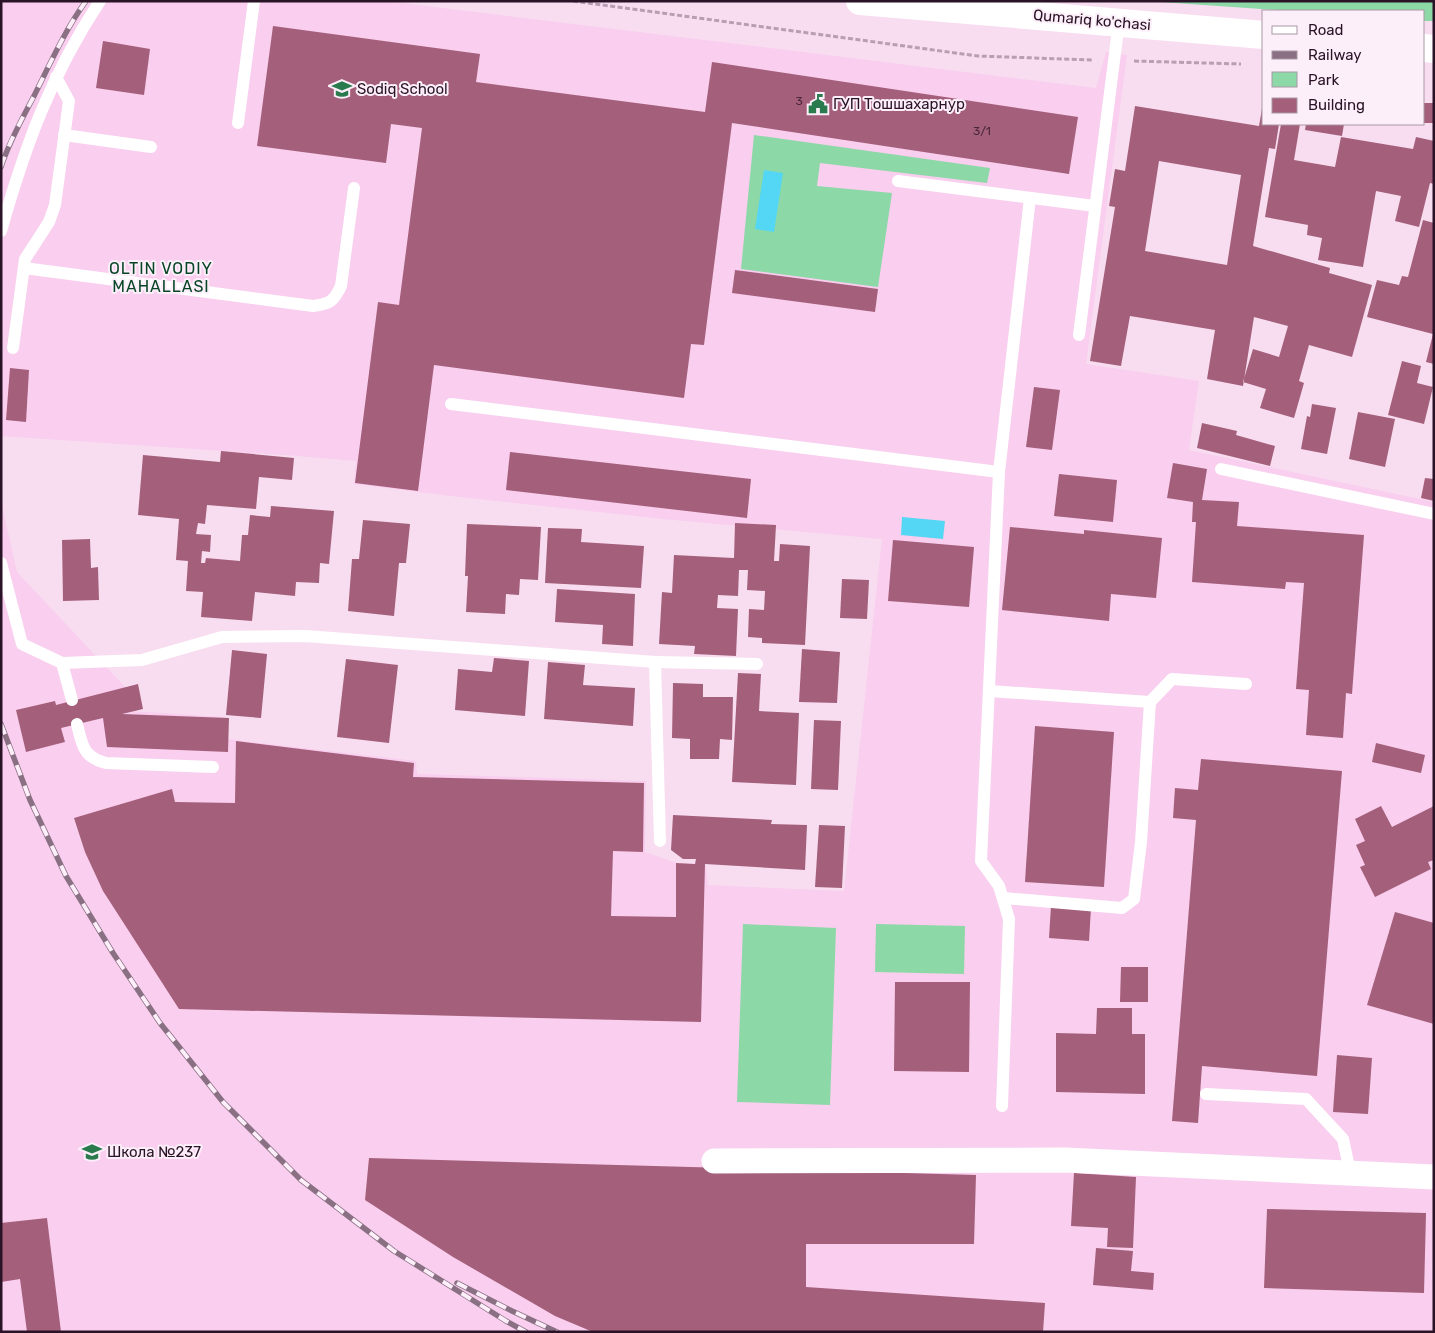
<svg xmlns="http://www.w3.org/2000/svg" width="1435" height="1333" font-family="Rubik,sans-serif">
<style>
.built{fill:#f9ceee}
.green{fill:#8dd8a7}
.water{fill:#53d7f4}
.building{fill:#a45f7b;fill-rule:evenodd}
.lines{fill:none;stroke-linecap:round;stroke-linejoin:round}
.path{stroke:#b89eb2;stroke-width:3;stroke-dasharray:5 2.5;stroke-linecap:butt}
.service{stroke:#fff;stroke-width:12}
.minor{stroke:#fff;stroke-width:25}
.primary{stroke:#fff;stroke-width:28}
.rail-casing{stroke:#897083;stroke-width:5.5}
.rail{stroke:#fceff9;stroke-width:4;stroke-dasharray:11;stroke-linecap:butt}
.labels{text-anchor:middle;stroke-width:4;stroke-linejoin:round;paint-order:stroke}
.number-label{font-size:12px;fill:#48263b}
.street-label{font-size:15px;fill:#2a1326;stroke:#fceff9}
.poi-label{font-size:15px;fill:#2a1326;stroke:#fceff9;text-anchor:start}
.neighbourhood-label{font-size:16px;letter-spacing:1px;fill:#084526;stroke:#fceff9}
</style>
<rect width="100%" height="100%" fill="#f8ddf1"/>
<path class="built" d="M1,1H386L1096,88L1106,52L1127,55L1086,364L1199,381L1189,450L1434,502V1332H1V501L17,572L127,689L129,711L224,717L227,739L416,761L417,774L646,781L645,852L680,864L706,865L708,885L844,891L882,539L663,519L451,496L354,484L356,461L297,456L1,436Z"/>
<g class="green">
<path d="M1146,1H1434V21H1424V11H1290Z"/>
<path d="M754,135L990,168L987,183L820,163L817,186L892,193L878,287L741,269Z"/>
<path d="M743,924L836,928L830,1105L737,1102Z"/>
<path d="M876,924L965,926L964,974L875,972Z"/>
</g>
<g class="water">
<path d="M764,170L783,173L774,232L755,229Z"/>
<path d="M902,517L945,521L943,539L901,535Z"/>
</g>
<g class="building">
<path d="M273,26L480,54L476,82L705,112L712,62L1078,117L1069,174L732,123L704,345L691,344L684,398L434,365L418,491L355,483L378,302L399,305L422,128L391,124L386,163L257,146Z"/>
<path d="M103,41L150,49L144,95L96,88Z"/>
<path d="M1263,103L1264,124H1279L1275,149L1269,148L1253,246L1330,268L1329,273L1372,285L1352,357L1309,345L1299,381L1304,383L1294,418L1260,408L1266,389L1243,382L1253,349L1279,357L1288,326L1254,317L1243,386L1207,379L1215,330L1130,316L1121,366L1090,361L1115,207L1109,206L1115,169L1125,171L1135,106L1259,126ZM1159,161L1241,175L1227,265L1145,251Z"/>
<rect x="1424" y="103" width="10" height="20"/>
<path d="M1281,124H1300L1294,160L1335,167L1341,137L1413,149L1416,137L1434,141V184L1430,183L1419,227L1395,221L1401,196L1376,191L1363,267L1318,260L1322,238L1307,235L1308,225L1265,217Z"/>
<path d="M1306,124H1344L1342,136L1305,130Z"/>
<path d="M1423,220L1434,223V364L1426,362L1433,334L1367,317L1377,280L1399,285L1402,276L1408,277Z"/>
<path d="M735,270L878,289L875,312L732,293Z"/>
<path d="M1402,361L1421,366L1417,383L1433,387L1424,424L1388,415Z"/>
<path d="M10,368L29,370L26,422L6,420Z"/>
<path d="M1034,387L1060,390L1052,450L1026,447Z"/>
<path d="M1312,404L1336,408L1327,454L1301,449L1307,416L1310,417Z"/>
<path d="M1358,412L1395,419L1385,467L1349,459Z"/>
<path d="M1202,423L1237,431L1236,435L1275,446L1270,466L1197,448Z"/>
<path d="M221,451L294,458L292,480L259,477L256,509L207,505L205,524L198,523L196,534L211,535L210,552L202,551L201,563H205L206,558L240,561L242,535H248L250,515L270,517L271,506L334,511L329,564L320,563L319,583L296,582L295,596L255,592L252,621L201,617L203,592L186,591L188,561L176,560L179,519L138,515L143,455L220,462Z"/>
<path d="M510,452L751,479L747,518L506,490Z"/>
<path d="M1173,463L1207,469L1202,500L1239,502L1237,526L1364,535L1352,694L1346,693L1343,738L1306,735L1309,690L1296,689L1304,583L1286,582L1285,589L1192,582L1196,522H1192L1193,502L1167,498Z"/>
<path d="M1059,474L1117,480L1113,522L1054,516Z"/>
<path d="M1425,478L1434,479V501L1421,498Z"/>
<path d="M363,520L410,524L406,563H399L394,616L348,611L352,559H359Z"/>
<path d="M735,523L776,525L774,561H779L780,544L810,546L805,645L762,643V638L748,637L749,609L764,610L765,591L747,590L748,570H739L738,596L718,595L717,608L738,609L736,656L694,654L695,646L659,644L662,592L672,593L674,555L734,558Z"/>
<path d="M467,524L541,527L538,580L520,579L519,595L506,594L505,614L466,612L468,576H465Z"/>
<path d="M1010,527L1084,534V530L1162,538L1156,598L1111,594L1109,621L1002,610Z"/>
<path d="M548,528L582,529L581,542L644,546L641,588L545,583Z"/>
<path d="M90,539L91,568L98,567L99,600L63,601L62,540Z"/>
<path d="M893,540L974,547L969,607L888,601Z"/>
<path d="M842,579L869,580L867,619L840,618Z"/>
<path d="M557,589L635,594L633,646L602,644L603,625L555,622Z"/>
<path d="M802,649L840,652L837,703L799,702Z"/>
<path d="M232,650L267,654L261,718L226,715Z"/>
<path d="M494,658L529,661L525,716L455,710L458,669L492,672Z"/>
<path d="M346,659L398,665L389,743L337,737Z"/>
<path d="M548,662L585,665L583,685L635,688L633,726L544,719Z"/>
<path d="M738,673L761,674L759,711L799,713L796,785L732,782Z"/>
<path d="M673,683L703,684V697H733L732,740L720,739L719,759H690V739L672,738Z"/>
<path d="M138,684L143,709L122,714L229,718L228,752L107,747L103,718L61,728L65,742L26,752L16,710L55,701L56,705Z"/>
<path d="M814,720L841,721L838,790L811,789Z"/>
<path d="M1035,726L1114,732L1104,887L1025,882Z"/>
<path d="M236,741L414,763L413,777L644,783L643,852L613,851L611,916L676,917V863L695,864L696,859H683L671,850L673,815L772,820L771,824L807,825L805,870L705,864L701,1022L179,1009L103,891L85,852L74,818L172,789L175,802L235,803Z"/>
<path d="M1376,743L1425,755L1421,773L1372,762Z"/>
<path d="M1201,759L1342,771L1317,1076L1202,1066L1198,1123L1172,1121L1196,820L1173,818L1175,788L1198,790Z"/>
<path d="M1381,806L1392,827L1434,806V860L1428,862L1431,869L1375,897L1360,867L1365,865L1356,845L1365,841L1355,819Z"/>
<path d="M819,825L845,826L842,888L815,887Z"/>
<path d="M1051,906L1091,908L1089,941L1049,938Z"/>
<path d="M1395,912L1434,923V1024L1367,1005Z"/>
<path d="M1121,967H1148V1002H1120Z"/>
<path d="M895,982H970L969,1072L894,1071Z"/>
<path d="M1097,1008H1132V1034H1145V1094L1056,1092V1033L1096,1034Z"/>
<path d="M1337,1055L1372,1058L1368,1114L1333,1112Z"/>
<path d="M369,1158L976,1175L974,1244H806V1287L1045,1303L1043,1332H593L555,1316L453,1257L365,1200Z"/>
<path d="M1074,1173L1136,1177L1133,1248L1107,1247L1108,1228L1071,1226Z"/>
<path d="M1267,1209L1426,1213L1424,1293L1264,1288Z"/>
<path d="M47,1218L61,1332H27L20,1279L1,1282V1223Z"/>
<path d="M1096,1248L1133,1251L1131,1271L1154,1273L1153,1290L1093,1285Z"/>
</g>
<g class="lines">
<g class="path">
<path d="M573,1L978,56L1093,60"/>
<path d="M1134,61L1241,64"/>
</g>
<g class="service">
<path d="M238,123L254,1"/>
<path d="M64,135L151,147"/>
<path d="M898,181L1095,206"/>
<path d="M1,231C25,146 51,75 100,1"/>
<path d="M24,268L313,306C330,304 334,301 341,286L354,188"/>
<path d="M1079,335L1119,22"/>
<path d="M13,348L25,259L49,222L55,205L69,101L56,77"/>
<path d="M451,404L999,472"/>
<path d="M1221,469L1434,514"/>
<path d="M1,563L22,644L62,663L142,660L222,637L305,636L655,662L660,841"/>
<path d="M655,662L757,664"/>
<path d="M62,663L72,700"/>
<path d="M989,691L1150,702L1172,679L1246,684"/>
<path d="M77,724C82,745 83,757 106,763L213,767"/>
<path d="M1003,898L1122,908L1134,899L1141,842L1150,702"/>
<path d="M1206,1094L1306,1099L1343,1139L1350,1172"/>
<path d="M1002,1106L1009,919L999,886L981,861L999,472L1030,198"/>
</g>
<path class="minor" d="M714,1161L1065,1160L1434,1177"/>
<g class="primary">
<path d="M860,1L1264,35"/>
<path d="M1424,48L1434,49"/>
</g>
<defs>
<g id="rail">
<path d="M1,167C9,142 22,119 34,96C50,64 65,30 86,1"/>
<path d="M1,724L30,800L66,876L113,953L160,1023L223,1102L301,1180L394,1251L506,1321L526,1332"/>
<path d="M457,1283L512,1311L557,1332"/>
</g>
</defs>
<use href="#rail" class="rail-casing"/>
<use href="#rail" class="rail"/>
</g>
<defs>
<symbol id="school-bare" viewBox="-9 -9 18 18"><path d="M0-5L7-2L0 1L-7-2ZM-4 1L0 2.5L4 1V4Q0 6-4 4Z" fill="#297b4d" stroke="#fceff9" stroke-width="2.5" paint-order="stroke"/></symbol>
<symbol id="civic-bare" viewBox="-9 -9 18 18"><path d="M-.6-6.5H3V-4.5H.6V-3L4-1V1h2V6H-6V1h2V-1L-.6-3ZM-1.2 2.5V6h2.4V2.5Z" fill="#297b4d" stroke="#fceff9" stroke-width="2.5" paint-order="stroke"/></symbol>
</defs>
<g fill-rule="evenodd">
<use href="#school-bare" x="328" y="75" width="28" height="28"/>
<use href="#civic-bare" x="804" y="90" width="28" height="28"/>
<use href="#school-bare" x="78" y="1138" width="28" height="28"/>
</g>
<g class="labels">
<g class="number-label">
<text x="799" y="105">3</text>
<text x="982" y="135">3/1</text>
</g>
<g class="street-label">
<text transform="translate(1092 20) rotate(5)" y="5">Qumariq ko'chasi</text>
</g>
<g class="poi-label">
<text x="357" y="94">Sodiq School</text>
<text x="833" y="109">ГУП Тошшахарнур</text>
<text x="107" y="1157">Школа №237</text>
</g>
<g class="neighbourhood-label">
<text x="161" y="274">OLTIN VODIY<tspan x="161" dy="18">MAHALLASI</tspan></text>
</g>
</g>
<rect width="1435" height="1333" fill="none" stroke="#2a1326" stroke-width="5"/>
<rect x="1262" y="10" width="162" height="115" fill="#fceff9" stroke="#a897a5"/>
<rect x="1272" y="26" width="25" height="8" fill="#ffffff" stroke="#a897a5"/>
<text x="1308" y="35" font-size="15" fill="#2a1326">Road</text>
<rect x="1272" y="51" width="25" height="8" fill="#897083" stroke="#a897a5"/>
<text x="1308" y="60" font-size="15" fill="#2a1326">Railway</text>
<rect x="1272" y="72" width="25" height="15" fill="#8dd8a7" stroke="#a897a5"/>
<text x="1308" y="85" font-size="15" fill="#2a1326">Park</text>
<rect x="1272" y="98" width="25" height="15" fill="#a45f7b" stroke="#a897a5"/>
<text x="1308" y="110" font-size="15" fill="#2a1326">Building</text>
</svg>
